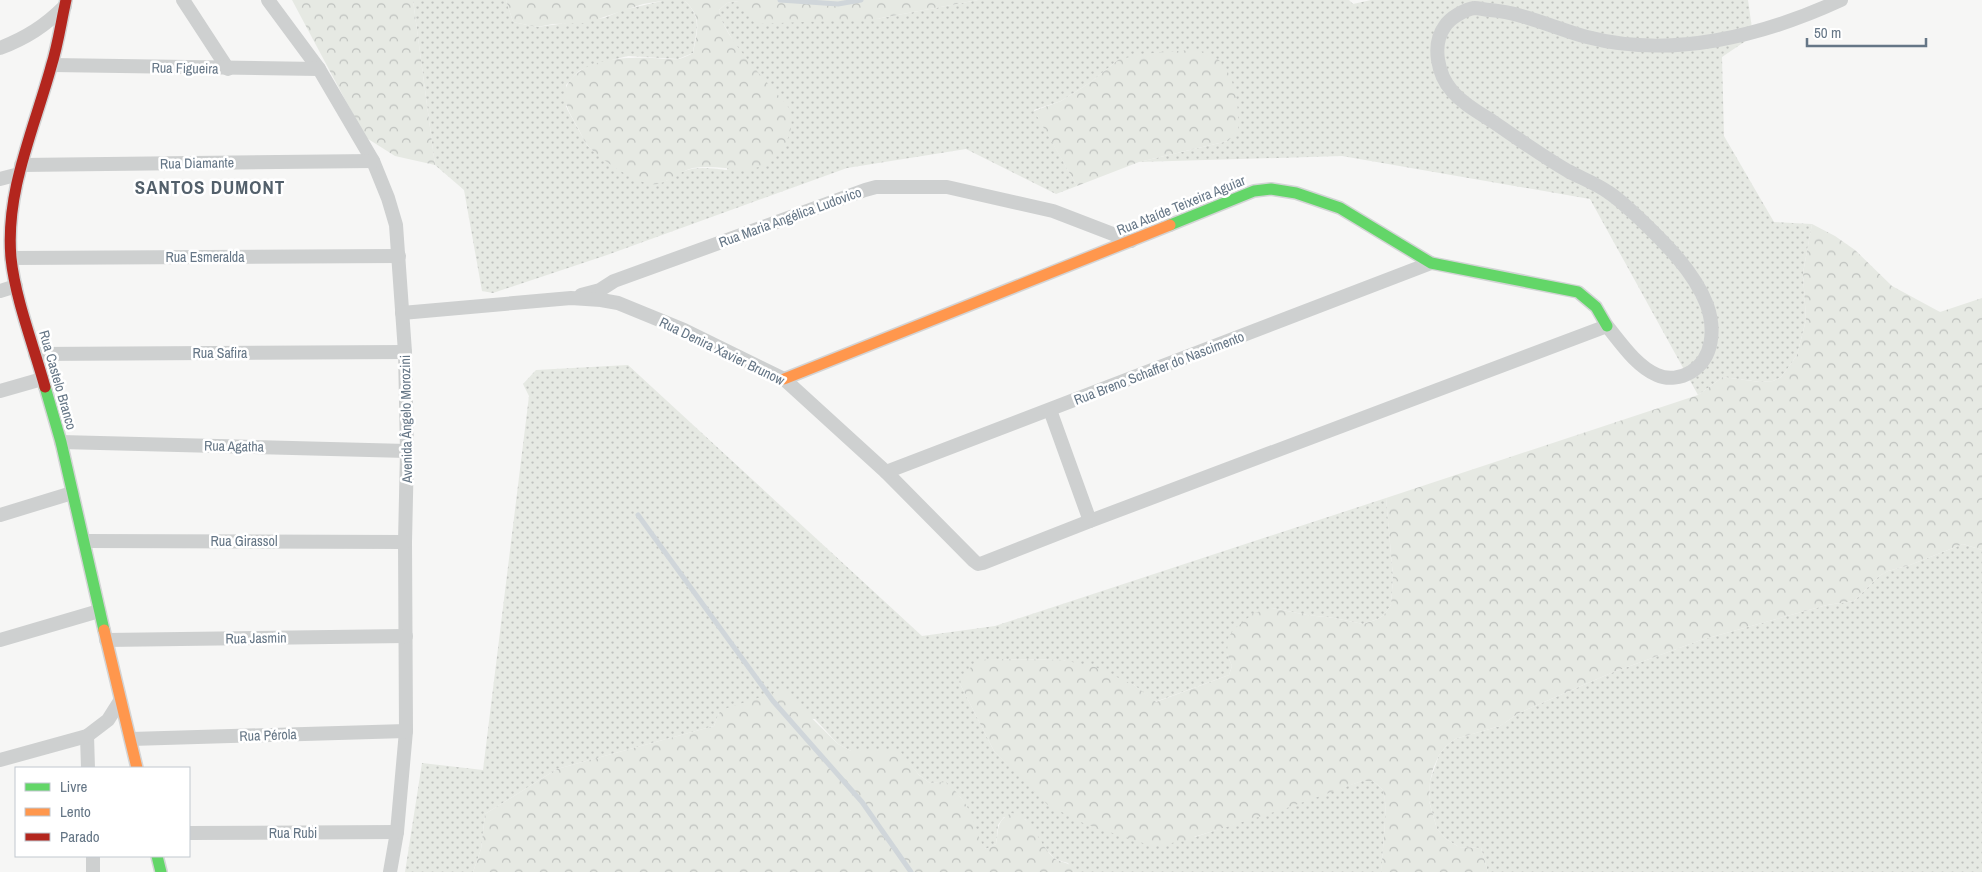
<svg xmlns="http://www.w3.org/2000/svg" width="1982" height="872" font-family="'Archivo Narrow',sans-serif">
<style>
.grass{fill:url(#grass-dots)}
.forest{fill:url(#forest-crowns)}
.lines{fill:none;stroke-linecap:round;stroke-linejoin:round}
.stream{stroke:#d0d6da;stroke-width:5}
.fast-casing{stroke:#d3d4d5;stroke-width:14}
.slow-casing{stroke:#d3d4d5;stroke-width:14}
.jam-casing{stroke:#d3d4d5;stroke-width:14}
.street{stroke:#ced0d0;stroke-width:14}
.fast{stroke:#63d668;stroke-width:11}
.slow{stroke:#ff974d;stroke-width:11}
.jam{stroke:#b3261e;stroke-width:11}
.labels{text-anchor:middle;stroke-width:5;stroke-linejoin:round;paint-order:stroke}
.street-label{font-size:14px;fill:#657686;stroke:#fff}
.district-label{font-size:19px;font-weight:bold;letter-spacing:1px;fill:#53606b;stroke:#fff}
</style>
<defs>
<pattern id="grass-dots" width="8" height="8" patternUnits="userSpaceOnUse" patternTransform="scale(1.25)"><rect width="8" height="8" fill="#e6e9e3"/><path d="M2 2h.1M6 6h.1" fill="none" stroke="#bec1be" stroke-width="1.8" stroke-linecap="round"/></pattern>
<pattern id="forest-crowns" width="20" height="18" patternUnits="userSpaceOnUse" patternTransform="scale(1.25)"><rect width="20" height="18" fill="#e6e9e3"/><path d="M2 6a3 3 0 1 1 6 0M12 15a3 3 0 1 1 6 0" fill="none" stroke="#bec1be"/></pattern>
</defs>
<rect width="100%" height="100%" fill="#f6f6f5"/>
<g class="grass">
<path d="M413,0H506L513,22L537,27L604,18L623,10L662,1H685C703,19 696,30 693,53L678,59L628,56L595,64L579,71L566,85V107L587,145L593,151L666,181C688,165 701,167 727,170L732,39L720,18L719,10L727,3L739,1L876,19L978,0H1349L1353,4L1371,0H1748L1753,36L1722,57L1724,136L1774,222L1812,224L1803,273L1806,320L1797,355L1788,368L1781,377L1773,381L1760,382L1723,377L1698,395L1590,199L1342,156L1139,162L1228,141L1118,60L1091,82L1061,101L1034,110L1077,186L1056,194L966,149L847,168L607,255L493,293L482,291L464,190L435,165Z"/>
<path d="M628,365L922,636L995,626L1386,498L1393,577L1391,605L1384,615L1378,619L1363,624L1334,618L1307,615L1272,608L1227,654L1232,666L1229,675L1155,702L1134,685L1063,660L988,659L959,682L994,751L1021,777L1195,837L1362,781H1373C1375,783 1380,786 1382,789C1390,800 1381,854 1382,872H1074L1068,863L1055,859L1044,847L1025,819L1004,817L998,825L996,844L986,849C968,829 976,804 948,787C941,783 939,782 930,783L919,775L899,751H851L838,744L815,719L719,713L714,726L557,769L485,814L481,849L473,872H405L422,763L483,770L529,396L523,384L536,370Z"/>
<path d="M1963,544L1982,550V872H1488L1481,848L1459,847L1446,839L1437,829L1429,801L1430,781L1439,755L1446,746L1455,739L1500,726L1519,713L1611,673L1701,640L1827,605L1854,601L1879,576L1888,571L1910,565Z"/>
</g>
<g class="forest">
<path d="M292,0H413L435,165L395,156L365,137Z"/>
<path d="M506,0H978L876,19L755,24L739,1L727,3L719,10C721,35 771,86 789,108C793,121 792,132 785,144C763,185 727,162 693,168C679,171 663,187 651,184C632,181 607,163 592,150C586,145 582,136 578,128C566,107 555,90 579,72C596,58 631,57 652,58C660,58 671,60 679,59C683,58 689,55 693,53C697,31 703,18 685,1H662L643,4L586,23L553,24L537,27L513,22Z"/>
<path d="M1191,50C1197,51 1205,52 1211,55C1234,65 1240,106 1238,130L1228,141L1139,162L1077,186L1034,111L1061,101L1091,82L1118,60L1141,54Z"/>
<path d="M1812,224L1835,236L1855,250L1892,286L1940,312L1982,298V550L1963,544L1910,565L1888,571L1879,576L1854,601L1827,605L1701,640L1611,673L1519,713L1500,726L1455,739L1446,746L1439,755L1433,769L1430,781L1429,801L1437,829L1446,839L1459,847L1481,848L1488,872H1382C1381,854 1390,800 1382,789C1380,786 1375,783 1373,781H1362L1284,809L1194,837L1191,840L1152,846L1085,824L1048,805L994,751L959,682L975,662L988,659L1063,660L1095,667L1134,685L1156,702L1229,675L1232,666L1227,654L1228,638L1234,629L1254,613L1272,608L1307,615L1334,618L1363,624L1378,619L1384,615L1391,605L1393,577L1386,498L1698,395L1723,377L1760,382L1773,381L1781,377L1788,368L1797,355L1806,320L1803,273Z"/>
<path d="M783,690L838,744L851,751H900L919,775L930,783L946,782C955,790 963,799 969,810C976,823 976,837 986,849L996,844C999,829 996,820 1012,813C1016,815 1020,816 1023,818C1034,825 1042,847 1053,857C1060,864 1071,860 1074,872H473L481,849L485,814L557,769L714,726L719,713L724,709Z"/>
</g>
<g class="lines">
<g class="stream">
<path d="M780,0L838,4L861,0"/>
<path d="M638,515L773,701L862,802L911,872"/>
</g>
<defs>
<g id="fast">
<path d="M1170,225L1254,191L1271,189L1296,193L1340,208L1431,263L1578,292L1596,307L1607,326"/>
<path d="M45,387L61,442L104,630"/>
<path d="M157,856L161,872"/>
</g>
<g id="slow">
<path d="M784,379L1170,225"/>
<path d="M104,630L137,768"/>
</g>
<path id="jam" d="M45,387C34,347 15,298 11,258C5,192 34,129 51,67C58,45 61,22 66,0"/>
</defs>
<use href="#fast" class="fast-casing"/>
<use href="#slow" class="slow-casing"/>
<use href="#jam" class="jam-casing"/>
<g class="street">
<path d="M183,0L228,69"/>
<path d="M268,0L319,69L373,161L388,198L396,225L405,352L407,451L405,542L406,731L397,832L390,872"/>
<path d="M0,48C26,38 45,26 65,6"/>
<path d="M52,65L319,69"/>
<path d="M21,165L373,161"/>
<path d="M0,179L19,174"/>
<path d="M11,258L399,256"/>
<path d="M0,291L16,286"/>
<path d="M581,295L600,290L614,281L865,190L876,187H947L1053,211L1131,241"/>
<path d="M402,313L571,298L601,300L618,303L684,330L784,379L886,472L974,561L978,564L983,563L1090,521L1607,326C1621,343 1636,366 1657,375C1668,380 1681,378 1691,372C1714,358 1715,328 1707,305C1694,271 1664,242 1639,218C1629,209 1619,199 1608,192C1595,183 1581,178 1568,171C1542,156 1517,138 1492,121C1478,112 1463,104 1452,91C1438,75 1431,45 1445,26C1450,18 1465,9 1475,8C1479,8 1485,10 1490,10C1524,13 1554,28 1587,37C1672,59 1763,36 1841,0"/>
<path d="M35,354L405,352"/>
<path d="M0,391L42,379"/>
<path d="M1050,410L1090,521"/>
<path d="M61,442L407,451"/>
<path d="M886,472L1431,263"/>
<path d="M0,515L72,493"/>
<path d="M84,541L405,542"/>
<path d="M0,640L99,611"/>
<path d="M106,640L406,636"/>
<path d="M87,736L88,768"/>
<path d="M131,739L406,731"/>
<path d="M0,760L87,736L108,720L120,701"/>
<path d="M189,833L397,832"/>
<path d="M93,856V872"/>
</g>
<use href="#fast" class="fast"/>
<use href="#slow" class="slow"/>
<use href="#jam" class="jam"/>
</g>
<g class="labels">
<g class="street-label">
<text transform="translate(185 68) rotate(1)" y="5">Rua Figueira</text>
<text transform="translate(197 163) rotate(-1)" y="5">Rua Diamante</text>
<text transform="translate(1181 205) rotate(-22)" y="5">Rua Ataíde Teixeira Aguiar</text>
<text transform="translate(790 217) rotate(-20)" y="5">Rua Maria Angélica Ludovico</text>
<text x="205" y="262">Rua Esmeralda</text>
<text transform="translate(722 351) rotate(26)" y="5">Rua Denira Xavier Brunow</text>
<text x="220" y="358">Rua Safira</text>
<text transform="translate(1159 368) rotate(-21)" y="5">Rua Breno Schaffer do Nascimento</text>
<text transform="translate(58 380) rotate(74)" y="5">Rua Castelo Branco</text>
<text transform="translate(406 419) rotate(-91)" y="5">Avenida Ângelo Morozini</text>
<text transform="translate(234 446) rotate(1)" y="5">Rua Agatha</text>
<text x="244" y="546">Rua Girassol</text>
<text transform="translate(256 638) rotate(-1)" y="5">Rua Jasmin</text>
<text transform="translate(268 735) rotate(-2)" y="5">Rua Pérola</text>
<text x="293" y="838">Rua Rubi</text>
</g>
<g class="district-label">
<text x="210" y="194">SANTOS DUMONT</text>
</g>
</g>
<rect x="15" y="767" width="175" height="90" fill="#ffffff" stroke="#c1c8cf"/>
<rect x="25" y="783" width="25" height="8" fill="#63d668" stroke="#c1c8cf"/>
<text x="60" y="792" font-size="15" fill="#657686">Livre</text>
<rect x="25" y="808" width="25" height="8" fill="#ff974d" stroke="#c1c8cf"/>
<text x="60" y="817" font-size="15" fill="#657686">Lento</text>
<rect x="25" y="833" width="25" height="8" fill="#b3261e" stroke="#c1c8cf"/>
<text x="60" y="842" font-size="15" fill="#657686">Parado</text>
<path d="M1807 38v8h119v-8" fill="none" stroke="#657686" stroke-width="2.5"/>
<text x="1814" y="38" font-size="15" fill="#657686" stroke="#ffffff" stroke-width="4" paint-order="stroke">50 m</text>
</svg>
